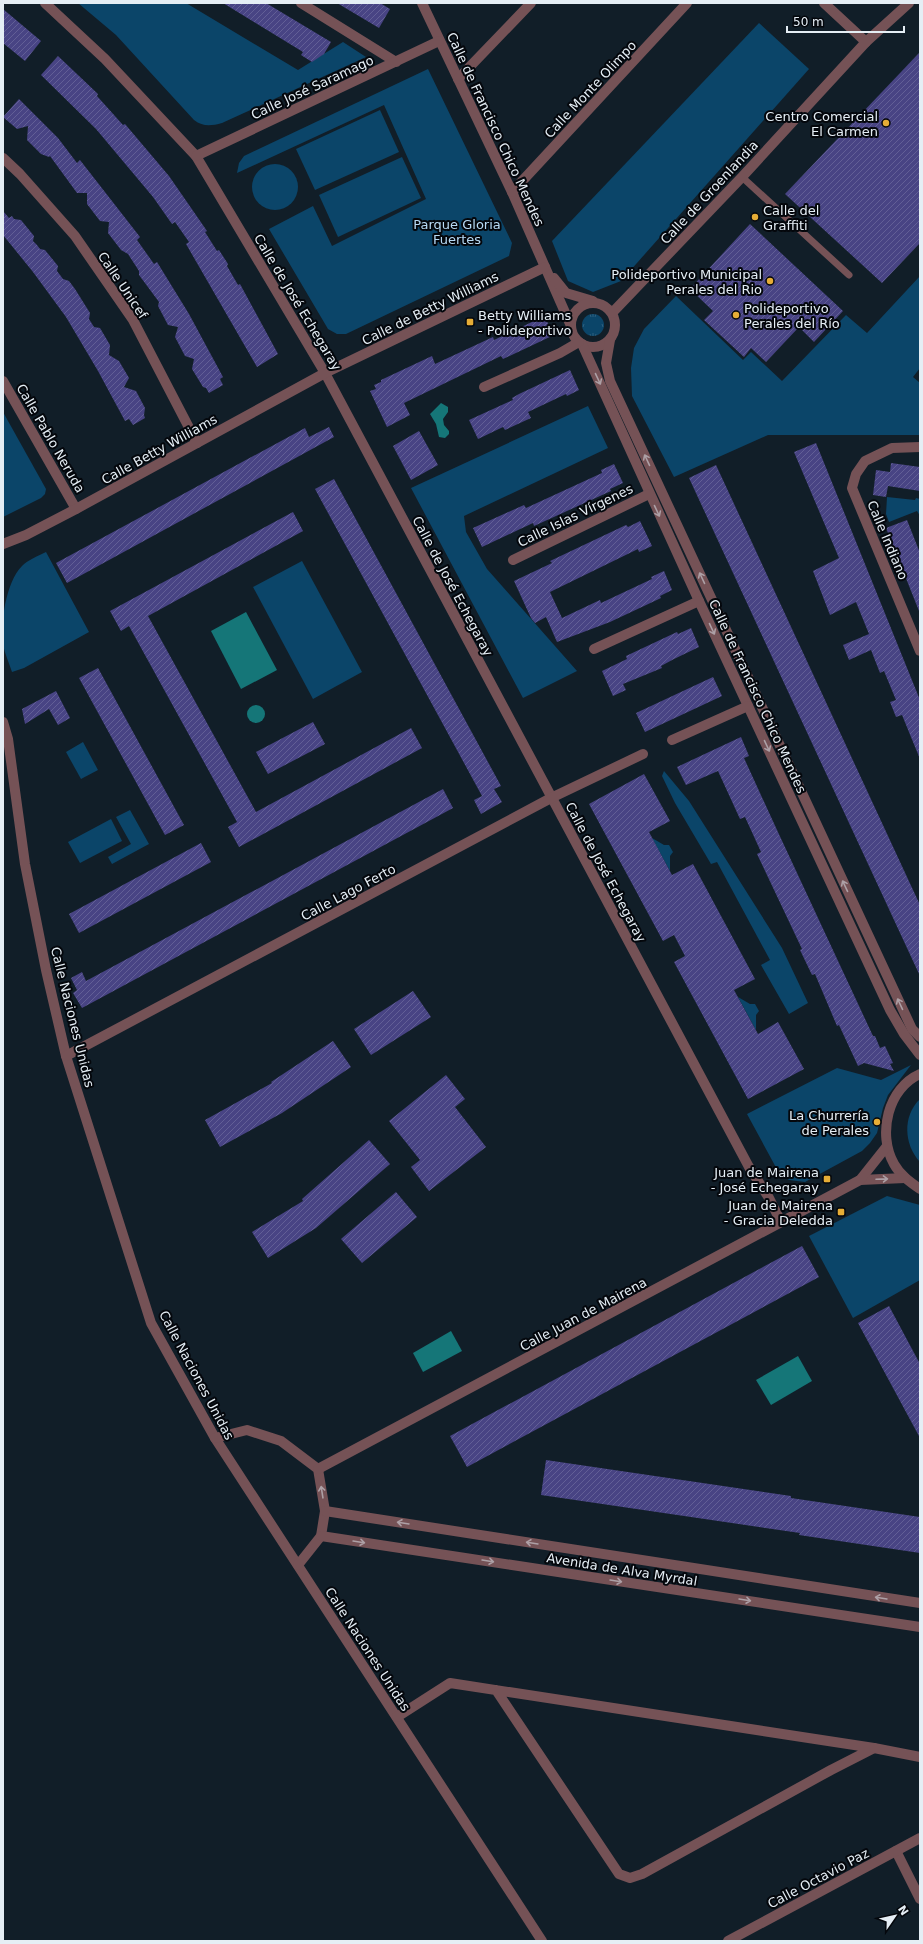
<svg xmlns="http://www.w3.org/2000/svg" width="923" height="1944" font-family="'DejaVu Sans',sans-serif">
<style>
.grass{fill:url(#grass-tufts)}
.green{fill:#0b4569}
.water{fill:#157678}
.building{fill:url(#building-hatch)}
.lines{fill:none;stroke-linecap:round;stroke-linejoin:round}
.service{stroke:#755256;stroke-width:7}
.minor{stroke:#755256;stroke-width:10}
.oneway{stroke:#ada0a6}
.poi-dot{fill:#e6ad36;stroke:#04070c;stroke-width:1.5}
.labels{text-anchor:middle;stroke-width:4;stroke-linejoin:round;paint-order:stroke}
.street-label{font-size:13px;fill:#e5eef5;stroke:#04070c}
.poi-label{font-size:13px;fill:#e5eef5;stroke:#04070c;text-anchor:end}
.park-label{font-size:13px;fill:#b7daf5;stroke:#04070c}
</style>
<defs>
<pattern id="grass-tufts" width="24" height="20" patternUnits="userSpaceOnUse"><rect width="24" height="20" fill="#0b4569"/><path d="M3 7l-1-3M5 7V3M7 7l1-3M15 17l-1-3M17 17v-4M19 17l1-3" fill="none" stroke="#2e607f"/></pattern>
<pattern id="building-hatch" width="6" height="6" patternUnits="userSpaceOnUse"><rect width="6" height="6" fill="#484484"/><path d="M-1 1l2-2M0 6l6-6M5 7l2-2" fill="none" stroke="#625f96"/></pattern>
</defs>
<rect width="100%" height="100%" fill="#111e28"/>
<circle class="grass" cx="593" cy="325" r="11"/>
<g class="green">
<path d="M78,3H186L298,70L343,42L366,57L222,123C211,126 203,127 194,120L116,35Z"/>
<path d="M759,23L809,69L621,281L593,292L568,281L552,241Z"/>
<path d="M428,69L512,243L509,256L346,334H337L328,329L269,229L313,206L332,246L426,199L384,105L237,173L239,163L244,156Z"/>
<path d="M380,110L399,152L315,190L296,149Z"/>
<path d="M402,157L421,198L338,237L319,195Z"/>
<circle cx="275" cy="187" r="23"/>
<path d="M920,276V368L913,377L920,383V435H768L674,477L632,396L631,368L634,348L644,329L676,296L743,360L751,352L782,381L846,315L867,333Z"/>
<path d="M588,406L608,448L464,516L466,532L487,569L577,671L523,698L411,488Z"/>
<path d="M3,412L46,489L45,494L41,498L3,517Z"/>
<path d="M887,497L915,500L916,498L920,499V516L917,511L889,522L886,514Z"/>
<path d="M46,552L89,632L24,668L12,672C9,663 5,654 3,645C0,623 6,582 22,566C28,560 38,556 46,552Z"/>
<path d="M302,561L362,672L313,699L253,587Z"/>
<path d="M83,742L98,770L81,779L66,752Z"/>
<path d="M664,771L689,801L782,948L808,1003L789,1014L761,965L770,960L717,862L711,864L675,803L662,776Z"/>
<path d="M130,810L149,844L112,864L108,857L131,844L116,817Z"/>
<path d="M111,819L122,841L80,863L68,842Z"/>
<path d="M652,838L664,845H669L673,852L670,856V871Z"/>
<path d="M738,997L750,1004H755L759,1011L756,1015V1030Z"/>
<path d="M911,1065L888,1095L883,1108L877,1133L870,1143L862,1151L805,1182L789,1180L779,1173L747,1114L837,1068L881,1080Z"/>
<path d="M920,1099V1162C904,1145 902,1116 920,1099Z"/>
<path d="M887,1196L920,1205V1280L853,1318L809,1236Z"/>
</g>
<g class="water">
<path d="M441,403L448,407V412L443,419L444,425L449,431V434L445,438L439,437L436,424L430,414Z"/>
<path d="M246,612L277,670L241,689L211,631Z"/>
<circle cx="256" cy="714" r="9"/>
<path d="M451,1331L462,1351L423,1372L413,1353Z"/>
<path d="M798,1356L812,1381L771,1405L756,1380Z"/>
</g>
<g class="building">
<path d="M223,3H266L331,42L324,54L312,62L301,55L303,52Z"/>
<path d="M337,3H380L390,9L379,28Z"/>
<path d="M3,9L41,41L25,61L3,43Z"/>
<path d="M920,52V243L882,283L785,194Z"/>
<path d="M58,56L98,94L97,96L123,125L125,124L169,176L207,231L205,232L217,251L219,250L228,264L227,266L238,285L240,284L278,354L257,367L186,244L189,242L175,222L172,224L153,197L96,129L41,75Z"/>
<path d="M19,99L58,138L77,163L80,160L140,237L137,240L154,264L157,262L189,314L223,377L220,379L223,385L209,393L206,388L203,387L192,369L194,359L185,356L175,337L178,327L168,325L158,306L159,302L139,275V271L128,254L121,250L108,233L109,222L100,221L87,204V193H77L50,156L49,157L41,154L27,140L28,126L17,129L3,117Z"/>
<path d="M3,211L9,218L12,216L14,219L21,220L34,236L33,241L37,245L40,249L45,250L58,266L57,271L63,279L69,281L75,289L90,313L89,319L94,327L100,328L110,345L109,355L119,361L129,378L124,387L136,391L145,408L144,415L145,418L133,425L129,419L125,421L98,371L66,317L33,272L3,235Z"/>
<path d="M750,224L843,311L814,342L799,327L766,362L751,348L744,357L704,320L713,311L690,289Z"/>
<path d="M542,312L554,335L503,359L501,356L404,403L410,415L387,427L370,391L376,389L374,385L381,382V380L432,356L435,364L493,337L494,340L532,322L530,317Z"/>
<path d="M570,370L579,390L567,396L566,394L528,412L531,418L505,430L503,427L478,439L469,420L513,400L512,398L519,394Z"/>
<path d="M329,427L334,437L67,583L56,563L305,428L309,437Z"/>
<path d="M419,431L438,465L411,480L393,446Z"/>
<path d="M816,443L920,700V759L902,715L896,717L890,702L896,700L884,671L880,673L871,650L849,660L843,645L869,634L856,602L830,615L813,571L839,558L794,452Z"/>
<path d="M891,463L920,467V491L888,486L886,497L873,495L876,470L890,472Z"/>
<path d="M614,464L623,483L610,489L611,491L534,526L533,523L482,547L473,528L524,505L526,508L602,473L601,470Z"/>
<path d="M716,465L920,905V976L689,478Z"/>
<path d="M334,479L501,786L494,789L502,802L481,814L474,800L482,796L315,489Z"/>
<path d="M293,512L303,531L148,616L256,812L411,728L422,748L239,847L228,827L237,822L129,626L121,631L110,611Z"/>
<path d="M907,520L920,553L919,611L886,528Z"/>
<path d="M640,521L652,546L639,552L638,549L550,592L562,618L600,600L601,603L652,579L651,577L664,571L672,590L660,596L661,598L610,622L557,642L546,617L535,623L531,618L514,581L552,563L550,561L626,525L628,527Z"/>
<path d="M691,628L699,647L674,659L661,666L662,668L623,684L626,690L613,696L602,671L627,659L626,656L677,632L678,634Z"/>
<path d="M98,668L184,825L165,835L79,678Z"/>
<path d="M713,677L722,696L645,732L636,713Z"/>
<path d="M56,691L70,718L58,725L49,709L25,724L22,709Z"/>
<path d="M313,722L325,744L268,774L256,752Z"/>
<path d="M741,737L749,756L744,758L777,830L873,1036H875L880,1048L885,1046L893,1063L890,1064L894,1071L864,1063L858,1066L839,1025L837,1026L815,974L812,975L800,950L802,949L757,854L761,852L745,817L740,819L718,771L686,785L677,767Z"/>
<path d="M644,774L670,821L649,832L672,875L693,864L755,979L734,990L758,1034L778,1022L804,1069L748,1099L674,962L685,956L674,935L663,941L589,804Z"/>
<path d="M443,789L453,808L82,1008L73,993L77,990L71,978L82,972L86,981Z"/>
<path d="M201,843L211,862L79,933L69,914Z"/>
<path d="M413,991L431,1017L371,1055L354,1029Z"/>
<path d="M333,1041L351,1067L282,1113L220,1147L205,1120L272,1083L271,1082Z"/>
<path d="M446,1075L465,1099L455,1107L486,1147L429,1191L411,1167L420,1160L389,1121Z"/>
<path d="M369,1140L390,1164L316,1228L268,1258L252,1232L303,1201L302,1199Z"/>
<path d="M396,1192L417,1217L362,1263L341,1239Z"/>
<path d="M802,1246L819,1277L467,1467L450,1436Z"/>
<path d="M889,1306L920,1364V1438L858,1323Z"/>
<path d="M546,1460L791,1496V1498L920,1517V1553L799,1535L800,1533L541,1495Z"/>
</g>
<g class="lines">
<path class="service" d="M742,177L849,275"/>
<g class="minor">
<path d="M45,3L105,59L196,156L325,373L749,1167L769,1198L781,1222"/>
<path d="M301,3L396,62"/>
<path d="M422,3L512,192L571,326"/>
<path d="M824,3L866,42"/>
<path d="M458,79L531,3"/>
<path d="M196,156L439,41"/>
<path d="M3,158L20,174L75,236L133,320L197,443"/>
<path d="M512,192L687,3"/>
<path d="M554,278L566,293L593,301"/>
<circle cx="593" cy="325" r="22"/>
<path d="M612,313L742,177L866,42L909,3"/>
<path d="M610,340L606,363L610,381L912,1029L920,1037"/>
<path d="M582,344L699,601L890,1010L904,1034L920,1055"/>
<path d="M3,381L76,509"/>
<path d="M484,387L560,353L579,342"/>
<path d="M920,447L892,448L865,461L856,474L852,488L920,651"/>
<path d="M3,544L26,535L76,509L325,373L545,267"/>
<path d="M513,560L649,494"/>
<path d="M594,649L699,601"/>
<path d="M3,722L8,739L25,864L46,970L66,1056L151,1323L215,1438L542,1941"/>
<path d="M672,740L748,706"/>
<path d="M66,1056L551,798L643,754"/>
<path d="M920,1074C888,1088 877,1134 894,1164C900,1175 910,1182 920,1189"/>
<path d="M860,1180L905,1178"/>
<path d="M215,1438L247,1430L281,1441L318,1469L325,1511L321,1536L298,1565"/>
<path d="M318,1469L860,1180L887,1146"/>
<path d="M325,1511L920,1603"/>
<path d="M321,1536L920,1627"/>
<path d="M397,1717L450,1683L874,1748L831,1770L642,1874L630,1878L619,1874L496,1690"/>
<path d="M874,1748L920,1757"/>
<path d="M896,1851L920,1899"/>
<path d="M728,1941L920,1838"/>
</g>
</g>
<defs><path id="oneway-shaft" d="M-6 0H5M1.5-3L5.5 0L1.5 3" fill="none" stroke-width="1.6" stroke-linecap="round" stroke-linejoin="round"/></defs>
<g class="oneway">
<use href="#oneway-shaft" transform="translate(598 379) rotate(65)"/>
<use href="#oneway-shaft" transform="translate(647 460) rotate(-115)"/>
<use href="#oneway-shaft" transform="translate(657 511) rotate(65)"/>
<use href="#oneway-shaft" transform="translate(702 578) rotate(-115)"/>
<use href="#oneway-shaft" transform="translate(712 629) rotate(65)"/>
<use href="#oneway-shaft" transform="translate(767 746) rotate(65)"/>
<use href="#oneway-shaft" transform="translate(845 886) rotate(-115)"/>
<use href="#oneway-shaft" transform="translate(900 1004) rotate(-115)"/>
<use href="#oneway-shaft" transform="translate(882 1179) rotate(-2)"/>
<use href="#oneway-shaft" transform="translate(322 1492) rotate(-99)"/>
<use href="#oneway-shaft" transform="translate(403 1523) rotate(-171)"/>
<use href="#oneway-shaft" transform="translate(359 1542) rotate(9)"/>
<use href="#oneway-shaft" transform="translate(532 1543) rotate(-171)"/>
<use href="#oneway-shaft" transform="translate(488 1561) rotate(9)"/>
<use href="#oneway-shaft" transform="translate(616 1581) rotate(9)"/>
<use href="#oneway-shaft" transform="translate(881 1598) rotate(-171)"/>
<use href="#oneway-shaft" transform="translate(745 1600) rotate(9)"/>
</g>
<g class="poi-dot">
<circle cx="886" cy="123" r="4"/>
<circle cx="755" cy="217" r="4"/>
<circle cx="770" cy="281" r="4"/>
<circle cx="736" cy="315" r="4"/>
<rect x="466" y="318" width="8" height="8" rx="2"/>
<circle cx="877" cy="1122" r="4"/>
<rect x="823" y="1175" width="8" height="8" rx="2"/>
<rect x="837" y="1208" width="8" height="8" rx="2"/>
</g>
<g class="labels">
<g class="street-label">
<text transform="translate(312 87) rotate(-25)" y="5">Calle José Saramago</text>
<text transform="translate(590 89) rotate(-47)" y="5">Calle Monte Olimpo</text>
<text transform="translate(496 129) rotate(65)" y="5">Calle de Francisco Chico Mendes</text>
<text transform="translate(709 192) rotate(-47)" y="5">Calle de Groenlandia</text>
<text transform="translate(123 285) rotate(56)" y="5">Calle Unicef</text>
<text transform="translate(298 302) rotate(59)" y="5">Calle de José Echegaray</text>
<text transform="translate(430 308) rotate(-26)" y="5">Calle de Betty Williams</text>
<text transform="translate(51 438) rotate(60)" y="5">Calle Pablo Neruda</text>
<text transform="translate(159 449) rotate(-29)" y="5">Calle Betty Williams</text>
<text transform="translate(575 515) rotate(-26)" y="5">Calle Islas Vírgenes</text>
<text transform="translate(888 540) rotate(67)" y="5">Calle Indiano</text>
<text transform="translate(453 586) rotate(62)" y="5">Calle de José Echegaray</text>
<text transform="translate(758 696) rotate(65)" y="5">Calle de Francisco Chico Mendes</text>
<text transform="translate(606 872) rotate(62)" y="5">Calle de José Echegaray</text>
<text transform="translate(348 892) rotate(-28)" y="5">Calle Lago Ferto</text>
<text transform="translate(73 1017) rotate(76)" y="5">Calle Naciones Unidas</text>
<text transform="translate(583 1314) rotate(-28)" y="5">Calle Juan de Mairena</text>
<text transform="translate(197 1375) rotate(62)" y="5">Calle Naciones Unidas</text>
<text transform="translate(622 1569) rotate(9)" y="5">Avenida de Alva Myrdal</text>
<text transform="translate(368 1649) rotate(57)" y="5">Calle Naciones Unidas</text>
<text transform="translate(818 1878) rotate(-28)" y="5">Calle Octavio Paz</text>
</g>
<g class="poi-label">
<text x="878" y="121">Centro Comercial<tspan x="878" dy="15">El Carmen</tspan></text>
<text x="763" y="215" text-anchor="start">Calle del<tspan x="763" dy="15">Graffiti</tspan></text>
<text x="762" y="279">Polideportivo Municipal<tspan x="762" dy="15">Perales del Rio</tspan></text>
<text x="744" y="313" text-anchor="start">Polideportivo<tspan x="744" dy="15">Perales del Río</tspan></text>
<text x="478" y="320" text-anchor="start">Betty Williams<tspan x="478" dy="15">- Polideportivo</tspan></text>
<text x="869" y="1120">La Churrería<tspan x="869" dy="15">de Perales</tspan></text>
<text x="819" y="1177">Juan de Mairena<tspan x="819" dy="15">- José Echegaray</tspan></text>
<text x="833" y="1210">Juan de Mairena<tspan x="833" dy="15">- Gracia Deledda</tspan></text>
</g>
<g class="park-label">
<text x="457" y="229">Parque Gloria<tspan x="457" dy="15">Fuertes</tspan></text>
</g>
</g>
<rect width="923" height="1944" fill="none" stroke="#e5eef5" stroke-width="8"/>
<g transform="translate(895 1916) rotate(56)" stroke="#04070c" stroke-width="3" paint-order="stroke">
<path d="M0-3L7 15L0 10L-7 15Z" fill="#e5eef5"/>
<text y="-6" font-size="11" font-weight="bold" text-anchor="middle" fill="#e5eef5">N</text>
</g>
<path d="M787 26v6h117v-6" fill="none" stroke="#e5eef5" stroke-width="2"/>
<text x="793" y="26" font-size="12" fill="#e5eef5" stroke="#04070c" stroke-width="3" paint-order="stroke">50 m</text>
</svg>
